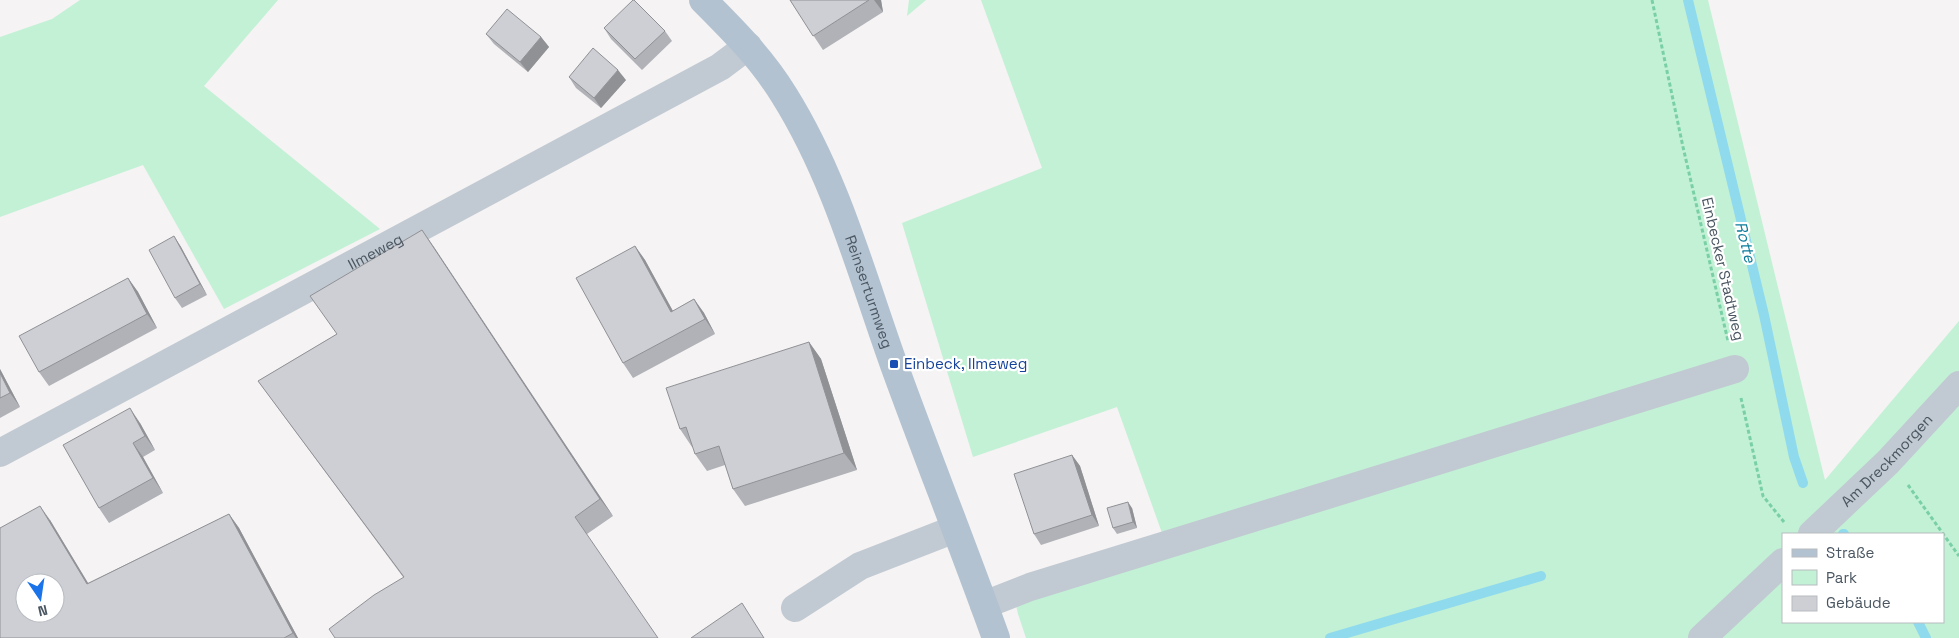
<svg xmlns="http://www.w3.org/2000/svg" width="1959" height="638" font-family="'Space Grotesk',sans-serif">
<style>
.green{fill:#c3f1d5;fill-rule:evenodd}
.lines{fill:none;stroke-linecap:round;stroke-linejoin:round}
.stream{stroke:#90daee;stroke-width:10}
.path{stroke:#7ad0a6;stroke-width:3;stroke-dasharray:4 2.5;stroke-linecap:butt}
.minor{stroke:#c1cad2;stroke-width:28}
.major{stroke:#b3c2d1;stroke-width:28}
.wall{fill:#b0b2b7}
.shaded-wall{fill:#909195}
.building{fill:#cdcfd5;stroke:#909195;fill-rule:evenodd}
.transit-dot{fill:#1a4fb4;stroke:#fff;stroke-width:2}
.labels{text-anchor:middle;stroke-width:4.5;stroke-linejoin:round;paint-order:stroke}
.street-label{font-size:15px;fill:#4a5661;stroke:#fff}
.transit-label{font-size:15px;fill:#164399;stroke:#fff;text-anchor:start}
.water-label{font-size:16px;font-style:italic;fill:#0c7c9b;stroke:#fff}
</style>
<rect width="100%" height="100%" fill="#f5f3f3"/>
<g class="green">
<path d="M80,0H278L204,86L380,229L224,309L143,165L0,217V37L52,19Z"/>
<path d="M909,0H926L907,16Z"/>
<path d="M981,0H1708L1825,480L1959,321V638H1026L1018,614L1011,582L1162,533L1117,407L973,457L902,223L1042,168ZM1783,534H1943V622H1783Z"/>
</g>
<g class="lines">
<g class="stream">
<path d="M1688,0L1764,315L1794,457L1803,483"/>
<path d="M1843,534H1844"/>
<path d="M1918,622L1926,638"/>
<path d="M1330,638L1541,576"/>
</g>
<g class="path">
<path d="M1652,0L1683,147L1728,341"/>
<path d="M1741,398L1763,496L1784,522"/>
<path d="M1908,485L1959,556"/>
</g>
<g class="minor">
<path id="s1" d="M0,453L720,67L748,46"/>
<path id="s2" d="M1812,534L1888,462L1959,385"/>
<path d="M984,605L1030,587L1735,369"/>
<path d="M795,608L860,566L955,529"/>
<path d="M1702,638L1783,562"/>
</g>
<path class="major" id="s3" d="M703,0C733,30 762,59 784,95C836,178 861,273 894,365C927,456 963,546 996,638"/>
</g>
<g class="wall">
<path d="M790,0H881L883,12L823,50Z"/>
<path d="M604,28L665,31L672,41L642,70L611,39Z"/>
<path d="M486,34L541,37L549,47L528,72L494,44Z"/>
<path d="M569,77L626,80L601,108L576,88Z"/>
<path d="M422,230L613,516L587,534L403,577L258,381L337,334Z"/>
<path d="M174,236L181,247L207,295L182,308L175,298Z"/>
<path d="M635,246L645,260L673,311L694,299L704,313L715,334L633,378L623,363Z"/>
<path d="M128,278L138,292L157,328L49,386L39,372Z"/>
<path d="M809,342L821,359L857,470L745,506L733,489L725,465L707,471L695,454L693,446L692,447L680,429Z"/>
<path d="M0,369L20,407L0,418Z"/>
<path d="M140,423L155,450L143,457L163,493L109,523L99,508Z"/>
<path d="M1072,455L1080,466L1099,526L1041,545L1034,534Z"/>
<path d="M1132,508L1137,528L1117,534L1113,528Z"/>
<path d="M229,514L239,528L298,638H0L50,520L88,583Z"/>
</g>
<g class="shaded-wall">
<path d="M874,0H881L883,12Z"/>
<path d="M541,37L549,47L528,72L520,62Z"/>
<path d="M618,70L626,80L601,108L594,98Z"/>
<path d="M422,230L434,247L613,516L600,499Z"/>
<path d="M174,236L181,247L207,295L200,284Z"/>
<path d="M635,246L645,260L681,326L671,312Z"/>
<path d="M128,278L138,292L157,328L147,314Z"/>
<path d="M694,299L704,313L715,334L705,319Z"/>
<path d="M809,342L821,359L857,470L844,453Z"/>
<path d="M0,369L20,407L10,393L0,373Z"/>
<path d="M130,408L140,423L155,450L145,436Z"/>
<path d="M133,443L143,457L163,493L153,478Z"/>
<path d="M1072,455L1080,466L1099,526L1092,515Z"/>
<path d="M1128,502L1132,508L1137,528L1133,522Z"/>
<path d="M40,506L50,520L97,598L87,584Z"/>
<path d="M229,514L239,528L298,638H296L293,633Z"/>
</g>
<g class="building">
<path d="M633,0H634L665,31L635,59L604,28Z"/>
<path d="M790,0H869L813,36Z"/>
<path d="M507,9L541,37L520,62L486,34Z"/>
<path d="M593,48L618,70L594,98L569,77Z"/>
<path d="M422,230L600,499L575,517L658,638H335L329,629L374,595L404,577L258,381L337,334L310,296Z"/>
<path d="M174,236L200,284L175,298L149,250Z"/>
<path d="M635,246L671,312L694,299L705,319L623,363L576,278Z"/>
<path d="M128,278L147,314L39,372L19,336Z"/>
<path d="M809,342L844,453L733,489L719,446L695,454L686,427L680,429L666,388Z"/>
<path d="M0,373L10,393L0,398Z"/>
<path d="M130,408L145,436L133,443L153,478L99,508L63,445Z"/>
<path d="M1072,455L1092,515L1034,534L1014,474Z"/>
<path d="M1128,502L1133,522L1113,528L1107,508Z"/>
<path d="M40,506L87,584L229,514L293,633L284,638H0V528ZM25,583H55V613H25Z"/>
<path d="M742,603L764,638H691Z"/>
</g>
<rect class="transit-dot" x="889" y="359" width="10" height="10" rx="2.5"/>
<g class="labels">
<g class="street-label">
<text dy="5" stroke="none"><textPath href="#s1" startOffset="426">Ilmeweg</textPath></text>
<text transform="translate(1723 269) rotate(77)" y="5">Einbecker Stadtweg</text>
<text dy="5" stroke="none"><textPath href="#s3" startOffset="340">Reinserturmweg</textPath></text>
<text dy="5" stroke="none"><textPath href="#s2" startOffset="105">Am Dreckmorgen</textPath></text>
</g>
<g class="transit-label">
<text x="904" y="369">Einbeck, Ilmeweg</text>
</g>
<g class="water-label">
<text transform="translate(1746 242) rotate(76)" y="6">Rotte</text>
</g>
</g>
<rect x="1782" y="533" width="162" height="90" fill="#ffffff" stroke="#b7bbc0"/>
<rect x="1792" y="549" width="25" height="8" fill="#b3c2d1" stroke="#b7bbc0"/>
<text x="1826" y="558" font-size="15" fill="#4a5661">Straße</text>
<rect x="1792" y="570" width="25" height="15" fill="#c3f1d5" stroke="#b7bbc0"/>
<text x="1826" y="583" font-size="15" fill="#4a5661">Park</text>
<rect x="1792" y="596" width="25" height="15" fill="#cdcfd5" stroke="#b7bbc0"/>
<text x="1826" y="608" font-size="15" fill="#4a5661">Gebäude</text>
<g transform="translate(40 598) rotate(167)"><circle r="24" fill="#ffffff" stroke="#b7bbc0"/>
<path d="M0-4L9 19L0 12L-9 19Z" fill="#1a73e8"/>
<text y="-8" font-size="14" font-weight="bold" text-anchor="middle" fill="#4a5661">N</text>
</g>
</svg>
